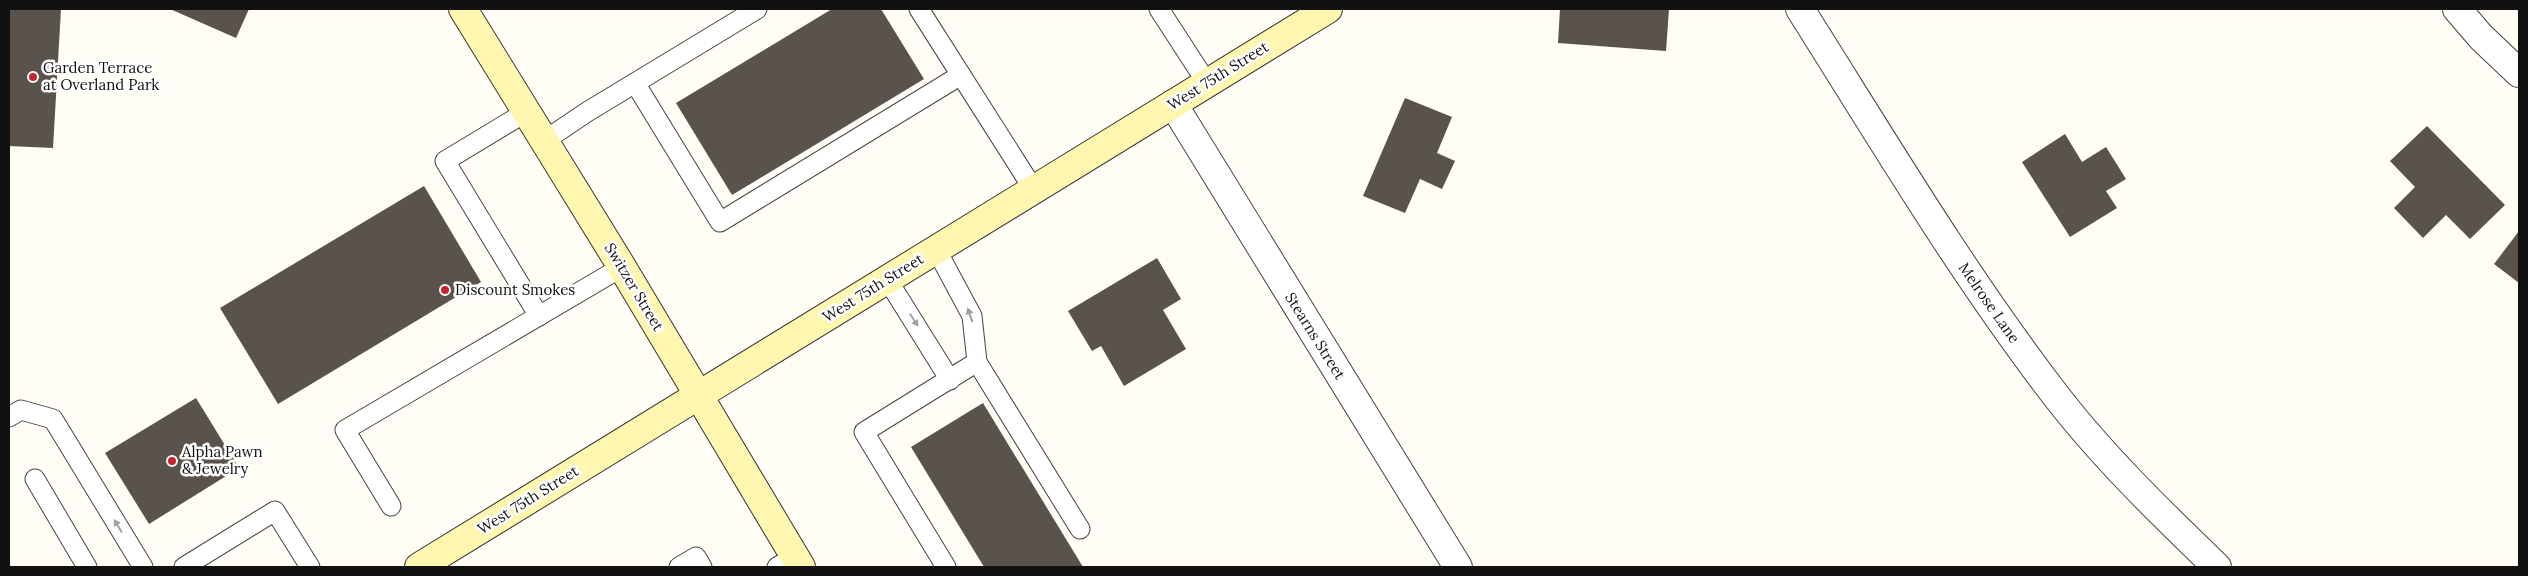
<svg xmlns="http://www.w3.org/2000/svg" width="2528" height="576" font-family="Lora,serif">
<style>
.building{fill:#5a524d}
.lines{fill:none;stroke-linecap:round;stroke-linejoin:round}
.lane-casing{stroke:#444;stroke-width:21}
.street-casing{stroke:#444;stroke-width:30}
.secondary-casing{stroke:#333;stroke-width:30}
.lane{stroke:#fff;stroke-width:19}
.street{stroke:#fff;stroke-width:28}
.secondary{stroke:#fff6b0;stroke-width:28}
.oneway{fill:#a0a0a0}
.poi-dot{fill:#c4262e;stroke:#fff;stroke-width:2}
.labels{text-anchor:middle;stroke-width:5;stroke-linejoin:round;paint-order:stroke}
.poi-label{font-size:15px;fill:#111;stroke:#fff;text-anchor:start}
.street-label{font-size:15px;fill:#111;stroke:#fff}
</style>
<rect width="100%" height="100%" fill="#fffdf5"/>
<g class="building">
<path d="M9,9H61L53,148L9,146Z"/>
<path d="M170,9H249L236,38Z"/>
<path d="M832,9H881L924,79L732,195L676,103Z"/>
<path d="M1560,9H1669L1666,51L1558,43Z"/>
<path d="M1405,98L1452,117L1437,153L1455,161L1442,189L1420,179L1405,213L1363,196Z"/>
<path d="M2427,126L2505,205L2470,239L2446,215L2423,238L2394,208L2415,187L2390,161Z"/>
<path d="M2065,134L2082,162L2106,147L2126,179L2106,191L2117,208L2070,237L2022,162Z"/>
<path d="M424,186L481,282L278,404L220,308Z"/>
<path d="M2519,231V283L2494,264Z"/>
<path d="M1157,258L1181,299L1163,310L1186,349L1124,386L1101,346L1092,351L1068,311Z"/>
<path d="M196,398L239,468L149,524L105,453Z"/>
<path d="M983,403L1083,567H984L911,447Z"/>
</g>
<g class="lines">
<defs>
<g id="lane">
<path d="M919,9L1034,190"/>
<path d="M1159,9L1207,83"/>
<path d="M635,83L720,222L961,75"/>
<path d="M526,112L445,161L539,316"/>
<path d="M544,141L587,112L757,9"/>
<path d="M936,249L972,316L977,362L1080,529"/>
<path d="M887,279L950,380"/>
<path d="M9,417L21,410L53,419L143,567"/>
<path d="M35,479L87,567"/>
<path d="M391,506L345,430L622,267"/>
<path d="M184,567L275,511L310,567"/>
<path d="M679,567L696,557L702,567"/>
<path d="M777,567L795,557"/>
<path d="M946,567L864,432L977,362"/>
</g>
<g id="street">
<path d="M1800,9C1881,137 1958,267 2050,388C2099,453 2158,510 2217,567"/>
<path d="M2457,9L2481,37L2519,73"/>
<path d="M1173,104L1458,567"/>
</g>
<g id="secondary">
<path d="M463,9L622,267L801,567"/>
<path d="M419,567L1328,9"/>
</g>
</defs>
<use href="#lane" class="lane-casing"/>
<use href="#street" class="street-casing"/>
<use href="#secondary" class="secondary-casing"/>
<use href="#lane" class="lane"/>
<use href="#street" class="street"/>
<use href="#secondary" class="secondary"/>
</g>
<defs><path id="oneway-solid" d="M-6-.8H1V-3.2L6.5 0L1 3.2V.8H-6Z" transform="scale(1.25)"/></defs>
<g class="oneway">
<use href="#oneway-solid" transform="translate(970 315) rotate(-109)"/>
<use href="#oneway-solid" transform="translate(914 320) rotate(57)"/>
<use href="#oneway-solid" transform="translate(118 526) rotate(-121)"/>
</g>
<g class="poi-dot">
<circle cx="33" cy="77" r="5"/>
<circle cx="445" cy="290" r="5"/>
<circle cx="172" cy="461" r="5"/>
</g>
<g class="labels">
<g class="poi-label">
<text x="43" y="73">Garden Terrace<tspan x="43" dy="17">at Overland Park</tspan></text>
<text x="455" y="295">Discount Smokes</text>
<text x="182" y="457">Alpha Pawn<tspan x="182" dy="17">&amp; Jewelry</tspan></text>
</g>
<g class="street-label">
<text transform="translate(1218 76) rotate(-32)" y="5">West 75th Street</text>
<text transform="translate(634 287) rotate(59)" y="5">Switzer Street</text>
<text transform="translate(873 288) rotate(-32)" y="5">West 75th Street</text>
<text transform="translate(1989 303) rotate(55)" y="5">Melrose Lane</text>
<text transform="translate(1315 336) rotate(58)" y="5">Stearns Street</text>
<text transform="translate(528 500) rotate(-32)" y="5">West 75th Street</text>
</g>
</g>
<rect width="2528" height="576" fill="none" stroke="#111111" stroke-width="20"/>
</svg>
